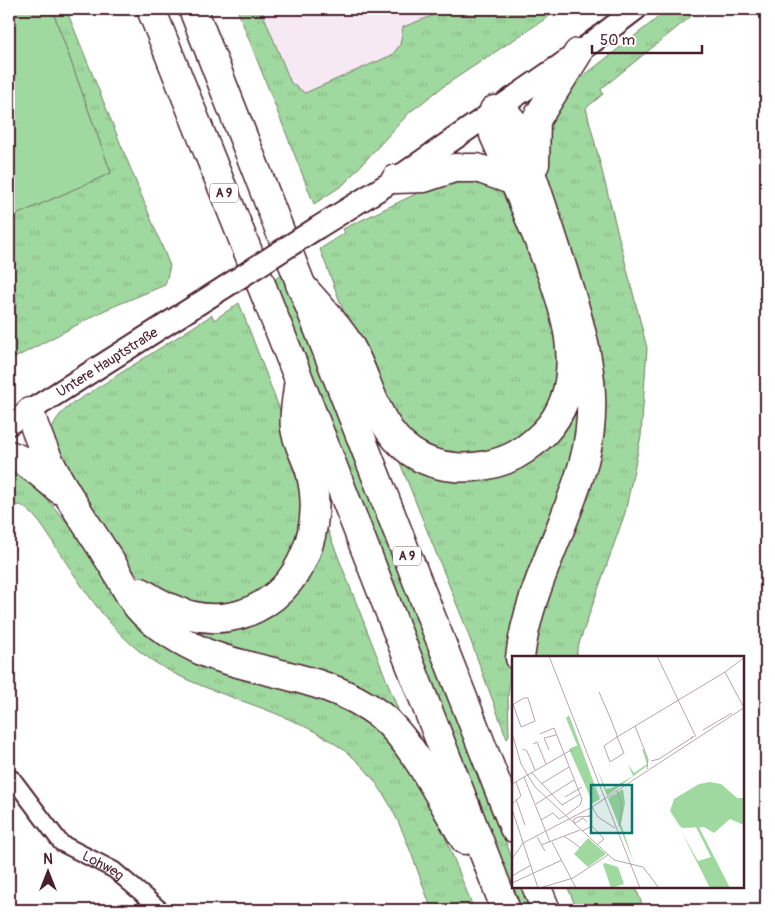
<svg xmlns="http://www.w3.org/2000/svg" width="775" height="919" font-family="Pangolin,sans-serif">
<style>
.built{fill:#f6e9f4}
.grass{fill:url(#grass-tufts);stroke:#757c65}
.garden{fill:#a0d99f;stroke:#757c65}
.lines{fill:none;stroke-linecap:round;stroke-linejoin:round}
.street-casing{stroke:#4a1f2b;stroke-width:19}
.secondary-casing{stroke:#4a1f2b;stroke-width:25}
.highway-casing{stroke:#4a1f2b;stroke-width:31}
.street{stroke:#fff;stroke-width:15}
.secondary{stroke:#fff;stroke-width:21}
.highway{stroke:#fff;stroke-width:28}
.secondary-bridge-casing{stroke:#4a1f2b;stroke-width:25;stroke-linecap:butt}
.secondary-bridge{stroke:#fff;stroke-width:21}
.labels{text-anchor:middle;stroke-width:4.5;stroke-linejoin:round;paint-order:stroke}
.shield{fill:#fff;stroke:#80626b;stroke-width:1}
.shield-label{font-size:12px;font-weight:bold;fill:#4a1f2b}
.street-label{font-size:14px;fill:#4a1f2b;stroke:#fff}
.inset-road{fill:none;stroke:#b7a5aa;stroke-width:1}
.view{fill:#0f766e;fill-opacity:0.15;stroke:#0f766e;stroke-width:2.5}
.inset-edge{fill:none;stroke:#4a1f2b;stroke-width:2.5}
</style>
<defs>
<pattern id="grass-tufts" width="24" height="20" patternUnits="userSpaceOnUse" patternTransform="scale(1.25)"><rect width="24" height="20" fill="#a0d99f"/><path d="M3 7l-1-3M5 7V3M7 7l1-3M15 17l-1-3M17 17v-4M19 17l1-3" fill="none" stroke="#8bba89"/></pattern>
</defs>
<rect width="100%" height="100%" fill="#fff"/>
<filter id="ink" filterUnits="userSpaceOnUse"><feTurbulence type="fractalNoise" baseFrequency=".02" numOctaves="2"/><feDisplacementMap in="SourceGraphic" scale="10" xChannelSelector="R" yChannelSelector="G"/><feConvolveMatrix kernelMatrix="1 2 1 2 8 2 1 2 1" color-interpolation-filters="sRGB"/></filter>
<g filter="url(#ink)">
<path class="built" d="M261,9H498L305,93L291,83Z"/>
<g class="grass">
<path d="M52,9H66L170,266L165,285L105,310L9,361V309H15L17,303L9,281V218L111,173Z"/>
<path d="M237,9H261L291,83L305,93L392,55L400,45L403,27L450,9H465L466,13L478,9H560L444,86L410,112L343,185L314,204Z"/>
<path d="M669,9H700L601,89L603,94L586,108L647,348L641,436L625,513L577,649V658H527L592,462L541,144L558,96Z"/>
<path d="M457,174L508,190L561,338L555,406L502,455L429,454L381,410L320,249L345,233L343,229Z"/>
<path d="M284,273L514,863V888H524L532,910H521L273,281Z"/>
<path d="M239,303L291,439L305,515L287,569L250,601L195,607L147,584L131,568L110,541L51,439C52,422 59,414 72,404L212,315L214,320Z"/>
<path d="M575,383L584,414L512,655L508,696L509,735L507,739L463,620L394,448L491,472Z"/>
<path d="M9,469L20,474L37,488L65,520L134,611L302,686L378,724L437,816L474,910H432C413,861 397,799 358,762C329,734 282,715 245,702C204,687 164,674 131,644C103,619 83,588 63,558C50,539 40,517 21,505L9,506Z"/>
<path d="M323,518L408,735L236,655L176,622L238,624Z"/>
<path d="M568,888H636L644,910H577Z"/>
</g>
<path class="garden" d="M9,9H52L111,173L9,218Z"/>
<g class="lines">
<defs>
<g id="street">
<path id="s1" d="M9,778L13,779L61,843L114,870L161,910"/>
</g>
<g id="secondary">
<path d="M317,228L396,179L578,53L636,9"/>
<path id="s2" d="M9,424L225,287"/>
</g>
<g id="highway">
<path d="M151,9L298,377L506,910"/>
<path d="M193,9L514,828"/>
<path d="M535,164L536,120L578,53"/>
<path d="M396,179L424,178L454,168H477L514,181"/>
<path d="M300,284C316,303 337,324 350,346C370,381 375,427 411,452C438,471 475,471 505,460C521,454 534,443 545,432C597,376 558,288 534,229C521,197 508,166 494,135L492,125L494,110L508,116L513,122C529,165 543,208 557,251C579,320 604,388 584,461C566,528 528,588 520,658"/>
<path d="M30,412C45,467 82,516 112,564C121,578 128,595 138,607C154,626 183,643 206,653C264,675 329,676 380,715C414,743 442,802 465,840"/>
<path d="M9,455C29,461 44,477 60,490"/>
<path d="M141,592C173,613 207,626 245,613C302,592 325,528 310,471C306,457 297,443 295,428C293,415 297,399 298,386"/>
<path d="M537,888L546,910"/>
</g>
</defs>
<use href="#street" class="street-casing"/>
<use href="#secondary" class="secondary-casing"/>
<use href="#highway" class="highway-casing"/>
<use href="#street" class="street"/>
<use href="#secondary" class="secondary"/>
<use href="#highway" class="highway"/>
<defs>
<path id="secondary-bridge" d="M225,287L317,228"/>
</defs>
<use href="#secondary-bridge" class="secondary-bridge-casing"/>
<use href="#secondary-bridge" class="secondary-bridge"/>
</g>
</g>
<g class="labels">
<g class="shield">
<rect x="210" y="183.5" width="28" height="19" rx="4"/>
<rect x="393" y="546.5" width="28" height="19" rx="4"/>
</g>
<g class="shield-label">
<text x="224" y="197">A 9</text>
<text x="407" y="560">A 9</text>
</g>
<g class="street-label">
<text dy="5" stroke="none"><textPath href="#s2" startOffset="116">Untere Hauptstraße</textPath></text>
<text dy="5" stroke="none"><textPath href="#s1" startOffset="132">Lohweg</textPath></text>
</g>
</g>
<g transform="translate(512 656)">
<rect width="232" height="232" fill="#fff"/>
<path d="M57,59L88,143L78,149V141L85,138L54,62ZM130,93L132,94L135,102L136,106V109L95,140L85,113L94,133L100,132L121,120L116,108L122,117L135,108ZM111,133L113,147L109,168L122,207L96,142ZM184,171H187L218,232H198L169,175L186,205L199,201Z" fill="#a0d99f"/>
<path d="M198,126L209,128L225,142H232V139V169L218,163L202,177L192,171L170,172L167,169L158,155L162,143L187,128Z" fill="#a0d99f"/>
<path d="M66,89L85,138L78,141L80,145L57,93ZM76,182L94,198L76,211L62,198ZM93,207L106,211L112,228L99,232L91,208Z" fill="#a0d99f"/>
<path class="inset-road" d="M37,0L128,232M145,0L184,81M213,16L231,50M87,36L97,59L105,79V81L106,83L111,95L112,97L98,106L92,90L105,81L213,16L233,1M0,49L12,42H16L23,65L9,71L1,48M123,70L136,103L135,113M191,74L220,57M0,77L9,108L23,131L102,204L131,211L147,232M28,78L42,72L70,143L68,149L53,160M21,88L25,86L34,108M11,93L15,95L23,114M37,94L32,82L44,79M139,105L147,103L181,81V80L179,83M19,116L50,149L68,138M12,121L38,186M0,128L59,94L60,96M29,128L57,111M105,135L110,149L107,171M53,141L70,131M4,143L13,169M0,148L9,140L4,126M24,148L62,124M80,151L86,161L103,172M0,153L26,232M29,164L41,157L47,163L53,160M63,167L61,164L66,161L79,160H76M62,168L71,162L75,166M70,175L80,170L92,183L85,189M52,180L69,192M25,181L33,195M40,186L64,232M29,189L68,174M0,203L11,187L80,151L233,51M0,220L19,209M0,227L50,204M28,232L61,222L96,199"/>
<path class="view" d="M79,129H120V177H79Z"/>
<rect width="232" height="232" class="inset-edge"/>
</g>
<rect width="775" height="919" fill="none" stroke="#fff" stroke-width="30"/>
<rect x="15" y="15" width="745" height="889" fill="none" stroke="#4a1f2b" stroke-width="2" filter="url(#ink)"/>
<g transform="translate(48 872)" stroke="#ffffff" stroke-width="4" paint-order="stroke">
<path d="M0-4L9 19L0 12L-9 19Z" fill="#4a1f2b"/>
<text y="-8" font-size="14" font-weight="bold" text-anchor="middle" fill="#4a1f2b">N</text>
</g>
<path d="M592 45v8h110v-8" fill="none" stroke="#4a1f2b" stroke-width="2.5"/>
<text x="600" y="45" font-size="15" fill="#4a1f2b" stroke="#ffffff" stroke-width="4" paint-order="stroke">50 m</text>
</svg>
